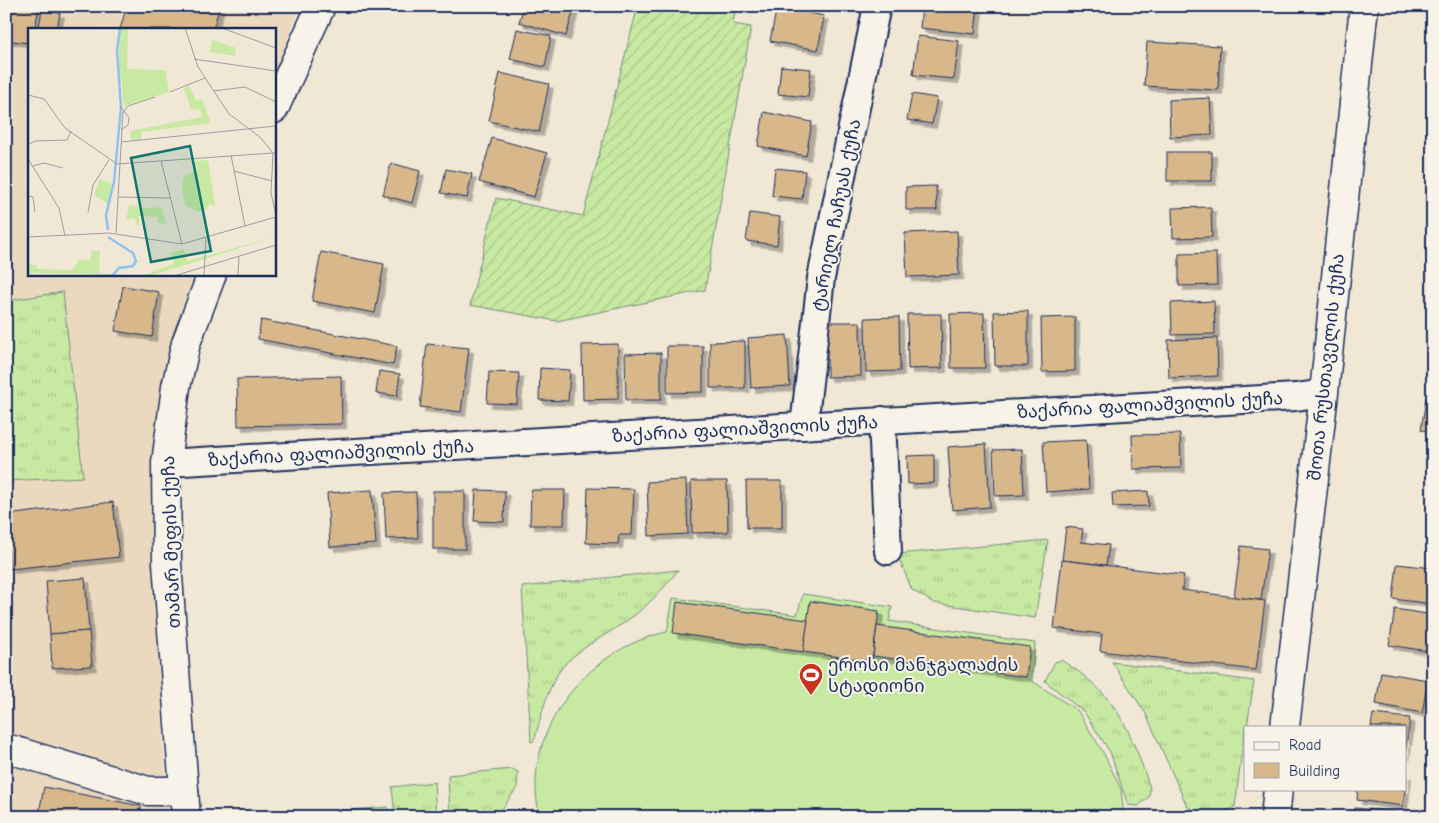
<svg xmlns="http://www.w3.org/2000/svg" width="1439" height="823" font-family="'Comic Neue','Noto Sans Georgian',sans-serif">
<style>
.built{fill:#ead9bf}
.grass{fill:url(#grass-tufts);stroke:#728c80}
.garden{fill:url(#garden-furrows);stroke:#728c80}
.pitch{fill:#c8e9a1;stroke:#728c80}
.building{fill:#d8b88b;stroke:#1b2f5e;filter:url(#shadow)}
.lines{fill:none;stroke-linecap:round;stroke-linejoin:round}
.street-casing{stroke:#1b2f5e;stroke-width:30}
.secondary-casing{stroke:#1b2f5e;stroke-width:31}
.street{stroke:#f7f3e8;stroke-width:26}
.secondary{stroke:#f7f3e8;stroke-width:28}
.labels{text-anchor:middle;stroke-width:4;stroke-linejoin:round;paint-order:stroke}
.street-label{font-size:18px;fill:#1b2f5e;stroke:#f7f3e8}
.poi-label{font-size:18px;fill:#1b2f5e;stroke:#f7f3e8;text-anchor:start}
.inset-river{fill:none;stroke:#8fc2ec;stroke-width:2.5}
.inset-road{fill:none;stroke:#9b9da5;stroke-width:1}
.view{fill:#0f766e;fill-opacity:0.15;stroke:#0f766e;stroke-width:2.5}
.inset-edge{fill:none;stroke:#1b2f5e;stroke-width:2.5}
</style>
<defs>
<pattern id="grass-tufts" width="24" height="20" patternUnits="userSpaceOnUse" patternTransform="scale(1.25)"><rect width="24" height="20" fill="#c8e9a1"/><path d="M3 7l-1-3M5 7V3M7 7l1-3M15 17l-1-3M17 17v-4M19 17l1-3" fill="none" stroke="#abc88d"/></pattern>
<pattern id="garden-furrows" width="10" height="10" patternUnits="userSpaceOnUse" patternTransform="scale(1.25)"><rect width="10" height="10" fill="#c8e9a1"/><path d="M-1 1l2-2M0 10L10 0M9 11l2-2" fill="none" stroke="#abc88d"/></pattern>
<filter id="shadow"><feDropShadow dx="4.5" dy="4.5" stdDeviation="0" flood-color="#0004"/></filter>
</defs>
<rect width="100%" height="100%" fill="#f1e7d5"/>
<filter id="ink" filterUnits="userSpaceOnUse"><feTurbulence type="fractalNoise" baseFrequency=".02" numOctaves="2"/><feDisplacementMap in="SourceGraphic" scale="10" xChannelSelector="R" yChannelSelector="G"/><feConvolveMatrix kernelMatrix="1 2 1 2 8 2 1 2 1" color-interpolation-filters="sRGB"/></filter>
<g filter="url(#ink)">
<path class="built" d="M6,6H301L274,72V29H29V274H195L182,308L155,435L151,552L168,817H6V481L83,477L62,293L6,301Z"/>
<g class="grass">
<path d="M63,292L83,477L6,481V301Z"/>
<path d="M1048,540L1035,618L934,603L912,590L897,554Z"/>
<path d="M678,570C664,588 650,604 632,617C611,633 585,644 566,663C547,683 542,716 534,741L531,742L522,587Z"/>
<path d="M1061,660C1117,694 1130,729 1150,788L1149,797L1138,806L1128,805L1110,752L1084,712L1045,681L1055,662Z"/>
<path d="M1112,662L1254,681L1247,727H1245L1235,807L1214,817H1205L1187,806L1146,714Z"/>
<path d="M512,769L518,772L517,788L496,817H450L448,775Z"/>
<path d="M434,782L436,817H395L392,787Z"/>
</g>
<path class="garden" d="M638,6H736L733,24L751,27L705,290L557,321L470,305L496,198L583,216Z"/>
<g class="pitch">
<path d="M803,594L892,607L889,621L1035,643L1032,681L1077,710L1103,752L1121,789L1124,817H540C518,734 587,648 667,632L673,598L797,615Z"/>
<path d="M388,807V817H289V815Z"/>
</g>
<g class="building">
<path d="M6,6H39L35,29H29V43L6,40Z"/>
<path d="M127,6H220L213,29H120Z"/>
<path d="M524,6H575L566,36L519,22Z"/>
<path d="M777,6L824,16L818,50L770,41Z"/>
<path d="M922,6H978L975,34L920,28Z"/>
<path d="M42,10L60,13L57,29L39,27Z"/>
<path d="M517,29L551,36L545,67L510,59Z"/>
<path d="M918,36L959,41L954,79L913,75Z"/>
<path d="M1147,42L1220,46L1218,90L1144,86Z"/>
<path d="M781,66L811,69L808,97L778,94Z"/>
<path d="M500,73L549,84L539,132L489,121Z"/>
<path d="M912,94L937,98L932,124L907,120Z"/>
<path d="M1210,98L1212,135L1170,137L1169,100Z"/>
<path d="M764,112L812,122L806,156L758,146Z"/>
<path d="M492,138L547,153L534,197L479,182Z"/>
<rect x="1167" y="152" width="45" height="29"/>
<path d="M391,163L420,171L412,203L383,195Z"/>
<path d="M775,168L805,171L802,199L772,196Z"/>
<path d="M446,169L472,174L467,198L441,193Z"/>
<path d="M936,186L937,210H906V187Z"/>
<path d="M1211,207L1212,237L1173,238L1172,208Z"/>
<path d="M750,213L780,217L777,245L746,241Z"/>
<path d="M957,231L959,275L907,277L905,233Z"/>
<path d="M321,252L384,264L375,313L312,301Z"/>
<path d="M1216,253L1217,285L1179,286V254Z"/>
<path d="M123,286L159,292L152,337L115,331Z"/>
<path d="M1214,301L1215,334L1172,335L1171,303Z"/>
<path d="M1028,311V366H995L994,312Z"/>
<path d="M984,313L985,368H951L950,314Z"/>
<path d="M907,314H941L942,368L908,369Z"/>
<path d="M899,317L900,371L866,372L865,318Z"/>
<path d="M1075,317V371L1042,372L1041,318Z"/>
<path d="M261,320L397,346L393,365L258,339Z"/>
<path d="M827,322H860L861,376L827,377Z"/>
<path d="M1432,324H1433V356L1427,355Z"/>
<path d="M787,335L790,386L751,388L748,338Z"/>
<path d="M1217,338L1218,376L1169,378L1168,340Z"/>
<path d="M745,341V388H710V342Z"/>
<path d="M427,344L469,348L461,412L420,407Z"/>
<path d="M618,344V399L583,400L582,345Z"/>
<path d="M667,346H703V392L667,393Z"/>
<path d="M661,353V400H626L625,354Z"/>
<path d="M540,368L570,370L568,401L539,400Z"/>
<path d="M379,371L400,374L397,396L376,393Z"/>
<path d="M489,372L519,373L517,404L487,403Z"/>
<path d="M341,376L342,424L238,426L237,379Z"/>
<path d="M1426,399L1433,400V432L1421,430Z"/>
<path d="M1180,434L1181,468L1133,469L1132,435Z"/>
<path d="M1086,440L1089,489L1046,492L1043,442Z"/>
<path d="M986,444L990,507L952,510L948,447Z"/>
<path d="M1022,449L1024,495L995,496L993,450Z"/>
<path d="M934,455V483L908,484L907,456Z"/>
<path d="M686,480L688,534L649,536L647,482Z"/>
<path d="M691,481H727L728,532L692,533Z"/>
<path d="M746,481H782V528H747Z"/>
<path d="M588,488L634,489L632,535H619L618,544L586,543Z"/>
<path d="M372,490L376,544L330,547L327,493Z"/>
<path d="M476,490L505,491L504,522L474,521Z"/>
<path d="M531,490H565L564,525H530Z"/>
<rect x="433" y="491" width="32" height="58"/>
<path d="M1148,491L1149,506L1113,507L1112,493Z"/>
<path d="M416,492L418,538L386,539L384,493Z"/>
<path d="M113,502L119,557L10,569L6,515Z"/>
<path d="M1066,527L1083,529L1081,542L1109,545L1106,565L1062,560Z"/>
<path d="M1241,546L1268,549L1261,600L1234,597Z"/>
<path d="M1062,560L1184,575L1182,590L1265,601L1256,670L1100,651L1102,634L1054,628Z"/>
<path d="M1397,564L1433,568V604L1393,599Z"/>
<path d="M85,578L89,631L50,634L46,581Z"/>
<path d="M810,601L879,611L872,661L803,652Z"/>
<path d="M677,602L808,620L803,652L673,633Z"/>
<path d="M1395,609L1433,615V652L1389,645Z"/>
<path d="M877,626L1030,647L1026,677L873,656Z"/>
<path d="M89,631L92,666L52,668L50,634Z"/>
<path d="M1381,672L1428,680L1422,713L1376,704Z"/>
<path d="M1373,714L1410,718L1405,756V727H1371Z"/>
<path d="M1405,774H1407L1403,806L1357,800L1358,789H1405Z"/>
<path d="M44,787L141,806V817H57L39,813Z"/>
<path d="M1355,808L1405,813V817H1354Z"/>
</g>
<g class="lines">
<defs>
<g id="street">
<path d="M882,420L888,551"/>
<path d="M804,426L821,278L877,6"/>
<path d="M166,463L1296,397L1324,393"/>
</g>
<g id="secondary">
<path d="M274,109L321,6"/>
<path d="M1285,727L1324,393L1364,6"/>
<path d="M6,748L148,791H184"/>
<path d="M186,817L167,563L166,463L176,387L186,343L212,274"/>
<path d="M1275,817L1278,789"/>
</g>
</defs>
<use href="#street" class="street-casing"/>
<use href="#secondary" class="secondary-casing"/>
<use href="#street" class="street"/>
<use href="#secondary" class="secondary"/>
</g>
</g>
<defs>
<symbol id="stadium-pin" viewBox="-11 -11 22 30"><path d="M0 17L-7.5 6A9.5 9.5 0 1 1 7.5 6Z" fill="#c8321e" stroke="#f7f3e8"/><path d="M0-5a6.5 5 0 1 0 0 10a6.5 5 0 1 0 0-10ZM-3.5-1.8h7v3.6h-7Z" fill="#fff"/></symbol>
</defs>
<g fill-rule="evenodd">
<use href="#stadium-pin" x="797" y="661" width="28" height="38"/>
</g>
<g class="labels">
<g class="street-label">
<text transform="translate(836 215) rotate(-79)" y="6">ტარიელ ჩაჩუას ქუჩა</text>
<text transform="translate(1326 367) rotate(-84)" y="6">შოთა რუსთაველის ქუჩა</text>
<text transform="translate(1150 405) rotate(-3)" y="6">ზაქარია ფალიაშვილის ქუჩა</text>
<text transform="translate(745 429) rotate(-3)" y="6">ზაქარია ფალიაშვილის ქუჩა</text>
<text transform="translate(341 453) rotate(-3)" y="6">ზაქარია ფალიაშვილის ქუჩა</text>
<text transform="translate(171 542) rotate(-92)" y="6">თამარ მეფის ქუჩა</text>
</g>
<g class="poi-label">
<text x="828" y="671">ეროსი მანჯგალაძის<tspan x="828" dy="21">სტადიონი</tspan></text>
</g>
</g>
<g transform="translate(28 28)">
<rect width="248" height="248" fill="#f1e7d5"/>
<path d="M92,0H100L99,41L137,42L141,64L96,78L93,49L90,50ZM180,132L187,178H185L181,176L180,148L167,137L168,133ZM72,151L84,156L80,176L66,167ZM247,209L125,247H117L146,235L143,225L156,221L159,233ZM64,223H72L71,245L99,247L0,245V236L9,238V241L44,242L51,232H62Z" fill="#c8e9a1"/>
<path d="M184,12L208,20L207,28L182,24ZM161,58L168,72L174,71L183,95L113,104V111L103,112L102,103L174,89L172,81L163,82L156,60ZM101,177L110,178V181L134,179L138,196L130,195V189L111,188V197L108,196L107,190L98,193Z" fill="#c8e9a1"/>
<path d="M170,140L180,148L182,175L178,182L170,184L157,177L154,161L155,150Z" fill="#c8e9a1"/>
<path class="inset-river" d="M80,202L78,187L86,154L93,79L89,23L92,0M80,209L105,225L108,233L105,238L91,240L85,247"/>
<path class="inset-road" d="M194,0L248,20M166,31L248,43M185,63L217,59L248,74M142,64L177,50M0,67L16,71L37,100L89,136L245,125L232,109L201,86L170,39L157,0M92,78L101,90L100,97L93,102M93,114L248,98M0,117L7,113L39,112L43,103M248,125H245L243,165L248,187M203,127L217,198M0,131L31,180L37,208M133,133L154,216M5,138L16,135L35,140M206,143L244,153M0,168L5,169L7,184M91,169L142,170M60,184L65,157L81,132M88,205L95,84L100,78L127,69M0,209L81,205L154,216L248,189M149,247L248,217M176,247L178,210M210,247L211,228"/>
<path class="view" d="M162,118L183,223L123,234L103,130Z"/>
<rect width="248" height="248" class="inset-edge"/>
</g>
<rect width="1439" height="823" fill="none" stroke="#f7f3e8" stroke-width="25"/>
<rect x="12" y="12" width="1414" height="798" fill="none" stroke="#1b2f5e" stroke-width="2" filter="url(#ink)"/>
<rect x="1244" y="726" width="162" height="65" fill="#f7f3e8" stroke="#9fa5b1"/>
<rect x="1254" y="742" width="25" height="8" fill="#f7f3e8" stroke="#9fa5b1"/>
<text x="1289" y="750" font-size="15" fill="#1b2f5e">Road</text>
<rect x="1254" y="763" width="25" height="15" fill="#d8b88b" stroke="#9fa5b1"/>
<text x="1289" y="776" font-size="15" fill="#1b2f5e">Building</text>
</svg>
